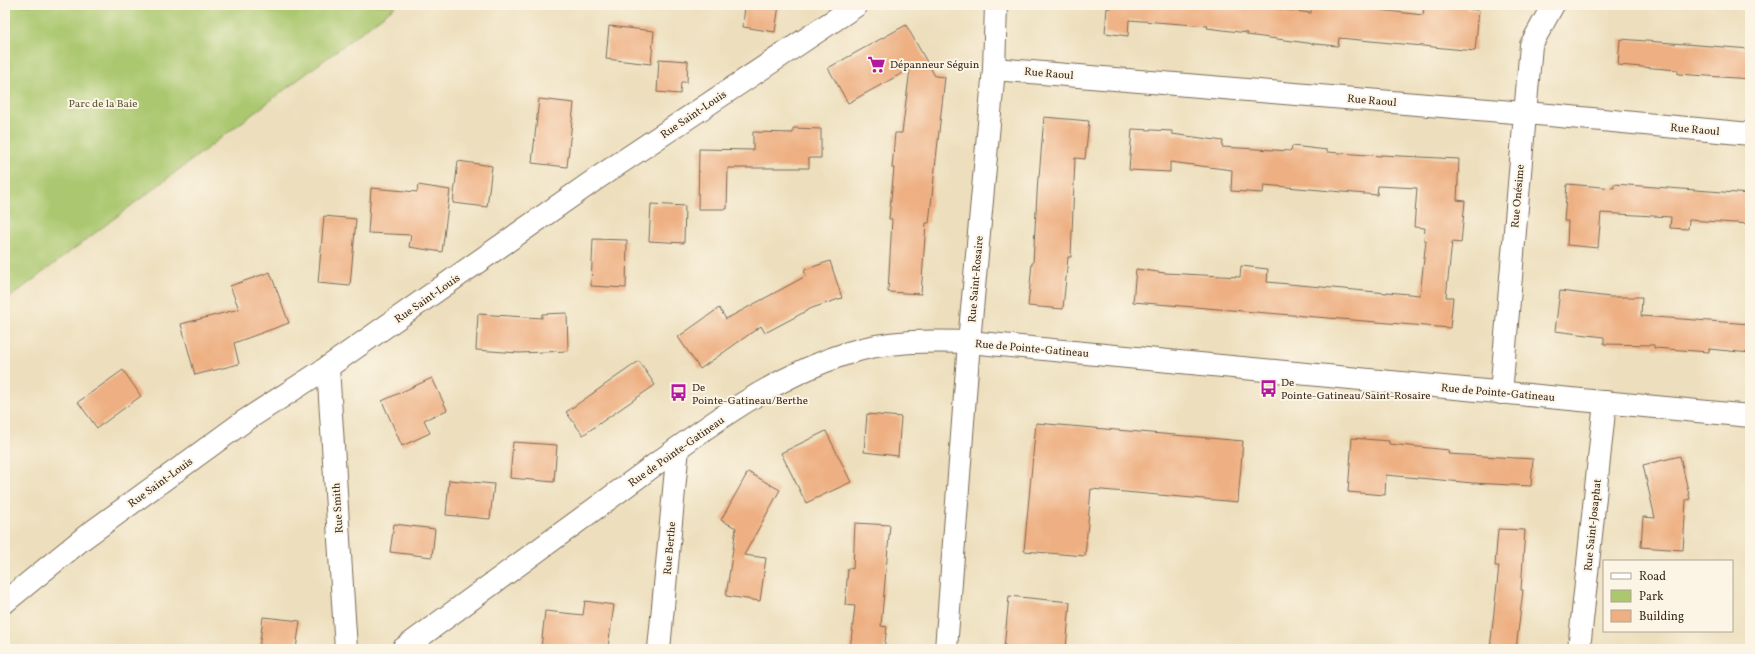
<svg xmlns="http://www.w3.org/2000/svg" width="1755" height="654" font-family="Vollkorn,serif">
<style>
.green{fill:#abc86f;stroke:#737946}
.building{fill:#eeb083}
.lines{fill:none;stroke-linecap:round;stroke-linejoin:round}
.minor-casing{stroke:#796956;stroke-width:24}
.tertiary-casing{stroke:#796956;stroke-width:24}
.minor{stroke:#fff;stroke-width:22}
.tertiary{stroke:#fff;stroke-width:22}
.labels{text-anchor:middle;stroke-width:4;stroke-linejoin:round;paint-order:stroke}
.poi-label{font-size:11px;fill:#3b2a1e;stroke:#fcf5e5;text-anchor:start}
.street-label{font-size:11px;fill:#3b2a1e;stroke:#fcf5e5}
.park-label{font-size:11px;fill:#5d5936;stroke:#fcf5e5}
</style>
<rect width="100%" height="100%" fill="#fcf5e5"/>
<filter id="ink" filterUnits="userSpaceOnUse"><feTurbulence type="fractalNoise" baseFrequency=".025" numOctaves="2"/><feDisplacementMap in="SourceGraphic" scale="8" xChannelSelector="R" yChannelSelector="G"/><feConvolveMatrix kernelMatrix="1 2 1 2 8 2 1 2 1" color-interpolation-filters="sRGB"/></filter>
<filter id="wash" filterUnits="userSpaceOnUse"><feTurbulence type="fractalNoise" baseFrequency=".012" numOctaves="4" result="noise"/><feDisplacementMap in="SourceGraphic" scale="16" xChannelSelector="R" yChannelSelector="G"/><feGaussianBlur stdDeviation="0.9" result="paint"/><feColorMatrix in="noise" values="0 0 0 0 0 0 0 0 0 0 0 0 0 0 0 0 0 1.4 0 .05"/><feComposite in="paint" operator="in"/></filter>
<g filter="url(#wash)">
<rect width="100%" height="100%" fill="#eddfbd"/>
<path class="green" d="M5,5H397L5,301Z"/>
<g id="blocks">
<g class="building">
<path d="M745,5H779L775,32L743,27Z"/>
<path d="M1110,5H1246L1311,13V5H1335L1423,15L1424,7L1430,8V5H1467L1466,9L1479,10L1475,51L1339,38L1338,46L1315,44L1247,35V33L1207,28L1208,26L1129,20L1128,36L1105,33L1107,8H1110Z"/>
<path d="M906,25L935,76L945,77L929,223H926L921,294L888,292L892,219H889L894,168H892L895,133H902L910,69L848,103L828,68Z"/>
<path d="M609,26L654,31L651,64L606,59Z"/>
<path d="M1620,39L1750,49V79L1678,74V70L1618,65Z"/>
<path d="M659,59L688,61L687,82H681L680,94L657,92Z"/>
<path d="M539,99L574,103L567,167L532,163Z"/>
<path d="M1044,117L1089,121L1085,159L1075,158L1071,257H1068L1063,309L1028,306L1032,263H1033L1038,177H1039Z"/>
<path d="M793,128L821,129V158H809V168H728L727,209H698L699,149L753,150V132L793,133Z"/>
<path d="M1132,129L1172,131V134L1223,141L1222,147L1291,151L1292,146L1327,150V152L1381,156V155L1459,159L1457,200L1465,201L1461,243L1452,242L1446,297H1453L1450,328L1133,302L1136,269L1165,273L1240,277L1241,266L1268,269L1267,282L1387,293V292L1420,295L1426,240H1424L1425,228L1414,227L1417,188L1378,186L1377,195L1264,185L1263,193L1231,191L1232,170L1170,162V172L1129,170Z"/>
<path d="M458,161L492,166L487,207L453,203Z"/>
<path d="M1567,184L1614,188V184L1750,194V224L1689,220L1688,229L1670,228L1671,217L1601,213L1598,248L1567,245L1568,221H1564Z"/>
<path d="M418,185L450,190L442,252L409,247L411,235L368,233L371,188L417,192Z"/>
<path d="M651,204L685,206L684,243L649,241Z"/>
<path d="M324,216L356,219L350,286L318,283Z"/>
<path d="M593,239L627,240L626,288L591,286Z"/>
<path d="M830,261L842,298L812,308L765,333L761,326L700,369L678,337L719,308L726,319L806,276L804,270Z"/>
<path d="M270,272L289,323L234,343L239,364L195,375L181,324L239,309L230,286Z"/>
<path d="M1560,291L1610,297H1642L1641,316L1750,324V353L1709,349V352L1654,348V345L1604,344V337L1555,331Z"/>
<path d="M567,313L568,351L519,353L476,350L478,314L542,318V314Z"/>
<path d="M639,361L655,385L583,435L566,412Z"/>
<path d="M123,370L141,396L97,428L78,402Z"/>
<path d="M432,378L447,410L424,420L430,433L402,446L382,401Z"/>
<path d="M867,414L901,417L898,456L864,452Z"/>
<path d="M1036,423L1243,441L1238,502L1091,489L1085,556L1024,551Z"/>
<path d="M826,431L851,482L806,503L781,453Z"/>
<path d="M1352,438L1389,441V444L1449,450L1448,454L1533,459L1531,486L1473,483L1386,475L1385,495L1348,492Z"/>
<path d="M513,442L557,445L554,482L510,478Z"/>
<path d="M1680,456L1690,499L1686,500L1683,550L1641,547L1643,517L1655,518L1643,465Z"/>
<path d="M748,472L780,490L744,555L766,558L760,601L726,596L736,528L721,520Z"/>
<path d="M449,480L494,484L490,519L446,515Z"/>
<path d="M855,523L890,525L881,626L887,627L884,649H850L855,606L845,605L848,568L853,569Z"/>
<path d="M394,524L435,529L432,557L390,552Z"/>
<path d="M1498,529L1525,530L1521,590H1523L1516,649H1490L1499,566H1495Z"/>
<path d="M1009,596L1070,602L1066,649H1004Z"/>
<path d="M585,601L614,605L608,647L579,644V649L541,648L545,611L583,615Z"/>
<path d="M263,617L300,621L296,649H259Z"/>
</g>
</g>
</g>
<g filter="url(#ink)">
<use href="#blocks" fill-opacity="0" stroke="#796956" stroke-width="1"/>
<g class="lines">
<defs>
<g id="minor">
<path d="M994,69L1549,115L1750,134"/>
<path d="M328,367L346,649"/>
<path d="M1501,393L1531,45L1553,5"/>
<path d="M403,649C476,596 549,542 622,489C693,437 764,380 848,353C888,340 928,341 969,342L1750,416"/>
<path d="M659,649L678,448"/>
<path d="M946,649L969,342L994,69L996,5"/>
<path d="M1579,649L1605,402"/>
</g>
<path id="tertiary" d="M5,602L85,537L243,422L328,367L596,179L857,5"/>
</defs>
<use href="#minor" class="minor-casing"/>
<use href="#tertiary" class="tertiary-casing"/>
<use href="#minor" class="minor"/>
<use href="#tertiary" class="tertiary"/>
</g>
</g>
<defs>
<symbol id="supermarket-bare" viewBox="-9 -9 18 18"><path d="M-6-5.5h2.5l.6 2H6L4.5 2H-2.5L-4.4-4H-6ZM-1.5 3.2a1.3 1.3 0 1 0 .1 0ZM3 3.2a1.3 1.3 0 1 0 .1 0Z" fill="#b5179e" stroke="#fcf5e5" stroke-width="2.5" paint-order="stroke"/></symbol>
<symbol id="bus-bare" viewBox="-9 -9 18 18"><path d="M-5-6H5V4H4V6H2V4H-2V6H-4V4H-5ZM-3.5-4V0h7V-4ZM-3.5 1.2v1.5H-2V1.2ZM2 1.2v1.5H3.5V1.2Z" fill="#b5179e" stroke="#fcf5e5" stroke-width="2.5" paint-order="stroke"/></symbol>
</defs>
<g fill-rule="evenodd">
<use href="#supermarket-bare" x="864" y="52" width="25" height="25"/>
<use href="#bus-bare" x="1256" y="376" width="25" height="25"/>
<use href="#bus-bare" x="666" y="380" width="25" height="25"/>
</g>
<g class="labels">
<g class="poi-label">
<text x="890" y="68">Dépanneur Séguin</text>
<text x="1281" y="386">De<tspan x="1281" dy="13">Pointe-Gatineau/Saint-Rosaire</tspan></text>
<text x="692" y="391">De<tspan x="692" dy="13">Pointe-Gatineau/Berthe</tspan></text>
</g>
<g class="street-label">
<text transform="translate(1049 73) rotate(5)" y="4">Rue Raoul</text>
<text transform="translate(1372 100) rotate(5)" y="4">Rue Raoul</text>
<text transform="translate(693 114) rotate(-34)" y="4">Rue Saint-Louis</text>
<text transform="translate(1695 129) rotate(5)" y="4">Rue Raoul</text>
<text transform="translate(1517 196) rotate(-85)" y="4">Rue Onésime</text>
<text transform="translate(975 279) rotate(-85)" y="4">Rue Saint-Rosaire</text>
<text transform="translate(427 298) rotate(-35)" y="4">Rue Saint-Louis</text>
<text transform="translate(1032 348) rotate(5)" y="4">Rue de Pointe-Gatineau</text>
<text transform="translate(1498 392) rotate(5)" y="4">Rue de Pointe-Gatineau</text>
<text transform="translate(676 451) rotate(-35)" y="4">Rue de Pointe-Gatineau</text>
<text transform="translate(160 482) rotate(-36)" y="4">Rue Saint-Louis</text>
<text transform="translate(337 508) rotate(-94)" y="4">Rue Smith</text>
<text transform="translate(1592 525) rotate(-84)" y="4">Rue Saint-Josaphat</text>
<text transform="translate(669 548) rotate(-85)" y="4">Rue Berthe</text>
</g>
<g class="park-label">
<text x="103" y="107">Parc de la Baie</text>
</g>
</g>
<rect width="1755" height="654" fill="none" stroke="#fcf5e5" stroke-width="20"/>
<rect x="1603" y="560" width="130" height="72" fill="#fcf5e5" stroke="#afa495"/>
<rect x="1611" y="573" width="20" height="6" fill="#ffffff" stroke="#afa495"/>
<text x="1639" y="580" font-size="12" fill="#3b2a1e">Road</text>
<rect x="1611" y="590" width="20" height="12" fill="#abc86f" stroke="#afa495"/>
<text x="1639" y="600" font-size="12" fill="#3b2a1e">Park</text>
<rect x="1611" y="610" width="20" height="12" fill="#eeb083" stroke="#afa495"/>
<text x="1639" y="620" font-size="12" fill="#3b2a1e">Building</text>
</svg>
